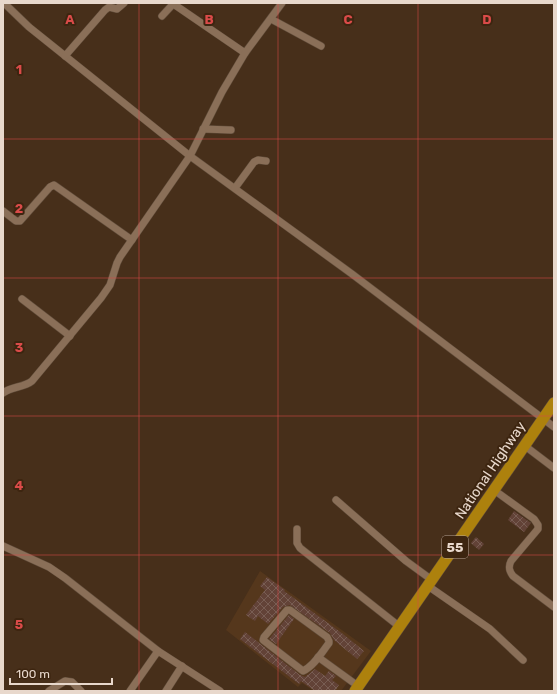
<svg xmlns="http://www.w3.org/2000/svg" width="557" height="694" font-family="Rubik,sans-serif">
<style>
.built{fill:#55371c}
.building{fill:url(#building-cross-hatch)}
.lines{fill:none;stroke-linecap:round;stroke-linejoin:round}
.minor-casing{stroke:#614d3b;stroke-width:8}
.highway-casing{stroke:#614d3b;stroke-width:12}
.minor{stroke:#8a6f58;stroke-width:7}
.highway{stroke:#ad810d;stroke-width:11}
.grid{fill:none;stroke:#da4b49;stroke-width:1;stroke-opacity:0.55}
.labels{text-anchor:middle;stroke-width:4;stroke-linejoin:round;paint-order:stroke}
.shield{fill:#3d2510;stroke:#b5a294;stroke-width:1}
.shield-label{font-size:13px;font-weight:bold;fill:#e8d8cc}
.street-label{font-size:14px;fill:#e8d8cc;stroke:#3d2510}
.grid-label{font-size:13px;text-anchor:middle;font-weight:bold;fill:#da4b49;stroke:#3d2510;stroke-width:4;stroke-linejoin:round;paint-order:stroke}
</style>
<defs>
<pattern id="building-cross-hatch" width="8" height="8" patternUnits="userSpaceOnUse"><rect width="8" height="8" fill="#624237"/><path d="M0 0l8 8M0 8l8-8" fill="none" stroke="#785d53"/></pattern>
</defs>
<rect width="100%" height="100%" fill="#472f1a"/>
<path class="built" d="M260,571L371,651L341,691H314L302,683L298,687L226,630Z"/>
<g class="building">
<path d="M514,511L531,523L524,532L508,520Z"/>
<path d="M476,537L484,544L479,550L471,543Z"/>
<path d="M267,577L285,590L284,591L343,634L364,651L357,659L334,640L330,633L290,605L283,607L268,624L258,616L255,621L246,615L265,590L260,586Z"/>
<path d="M289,615L294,619L276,644L269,639Z"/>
<path d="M245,632L300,675L305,677L315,669L325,676L329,671L336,676L332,680L339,685L335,691H315L301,681L299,684L240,639Z"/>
</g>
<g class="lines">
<defs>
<g id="minor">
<path d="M4,3L29,27L190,156L352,274L554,427"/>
<path d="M172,3L245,53"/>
<path d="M162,16L174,3"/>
<path d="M271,19L321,46"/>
<path d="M65,56L105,10L109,7L117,9L124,3"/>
<path d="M203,129L231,130"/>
<path d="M235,188L254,162L258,160L266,161"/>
<path d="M3,211L16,221H20L50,187L54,185L132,240"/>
<path d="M22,299L70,336"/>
<path d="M3,393C12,386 23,388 32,381L101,298L110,285L117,263L120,257L190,156L222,92L245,53L282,3"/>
<path d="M525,446L554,468"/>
<path d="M494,490L534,519L538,525V529L511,561C508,567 509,571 513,576L554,607"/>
<path d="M336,500L406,561L432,580"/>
<path d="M297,529V543L300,548L400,627"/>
<path d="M3,546L49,567L65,578L158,651L220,691"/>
<path d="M428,586L490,629L523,660"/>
<path d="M287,610H290L327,637L329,641V643C322,652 314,666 303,671L263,640L264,637Z"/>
<path d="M318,657L358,686"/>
<path d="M49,691L65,681L72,682L81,691"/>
<path d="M130,691L158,651"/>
<path d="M166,691L182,666"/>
</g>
<path id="highway" d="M355,691L554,403"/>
</defs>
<use href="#minor" class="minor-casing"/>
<use href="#highway" class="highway-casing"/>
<use href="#minor" class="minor"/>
<use href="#highway" class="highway"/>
</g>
<path class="grid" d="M139,3V691M278,3V691M418,3V691M3,139H554M3,278H554M3,416H554M3,555H554"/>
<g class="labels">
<rect class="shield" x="442" y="536" width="26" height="22" rx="3"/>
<g class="shield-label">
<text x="455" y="552">55</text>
</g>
<g class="street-label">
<text transform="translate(490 470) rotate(-56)" y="5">National Highway</text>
</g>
</g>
<g class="grid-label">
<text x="70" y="24">A</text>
<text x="209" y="24">B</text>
<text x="348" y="24">C</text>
<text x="487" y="24">D</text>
<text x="19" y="74">1</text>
<text x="19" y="213">2</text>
<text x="19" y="352">3</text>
<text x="19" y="490">4</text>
<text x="19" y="629">5</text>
</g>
<rect width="557" height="694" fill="none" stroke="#e8d8cc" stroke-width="8"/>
<path d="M10 678v6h102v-6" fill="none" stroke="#e8d8cc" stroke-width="2"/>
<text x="16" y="678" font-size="12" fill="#e8d8cc" stroke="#3d2510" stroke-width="3" paint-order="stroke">100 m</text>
</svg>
